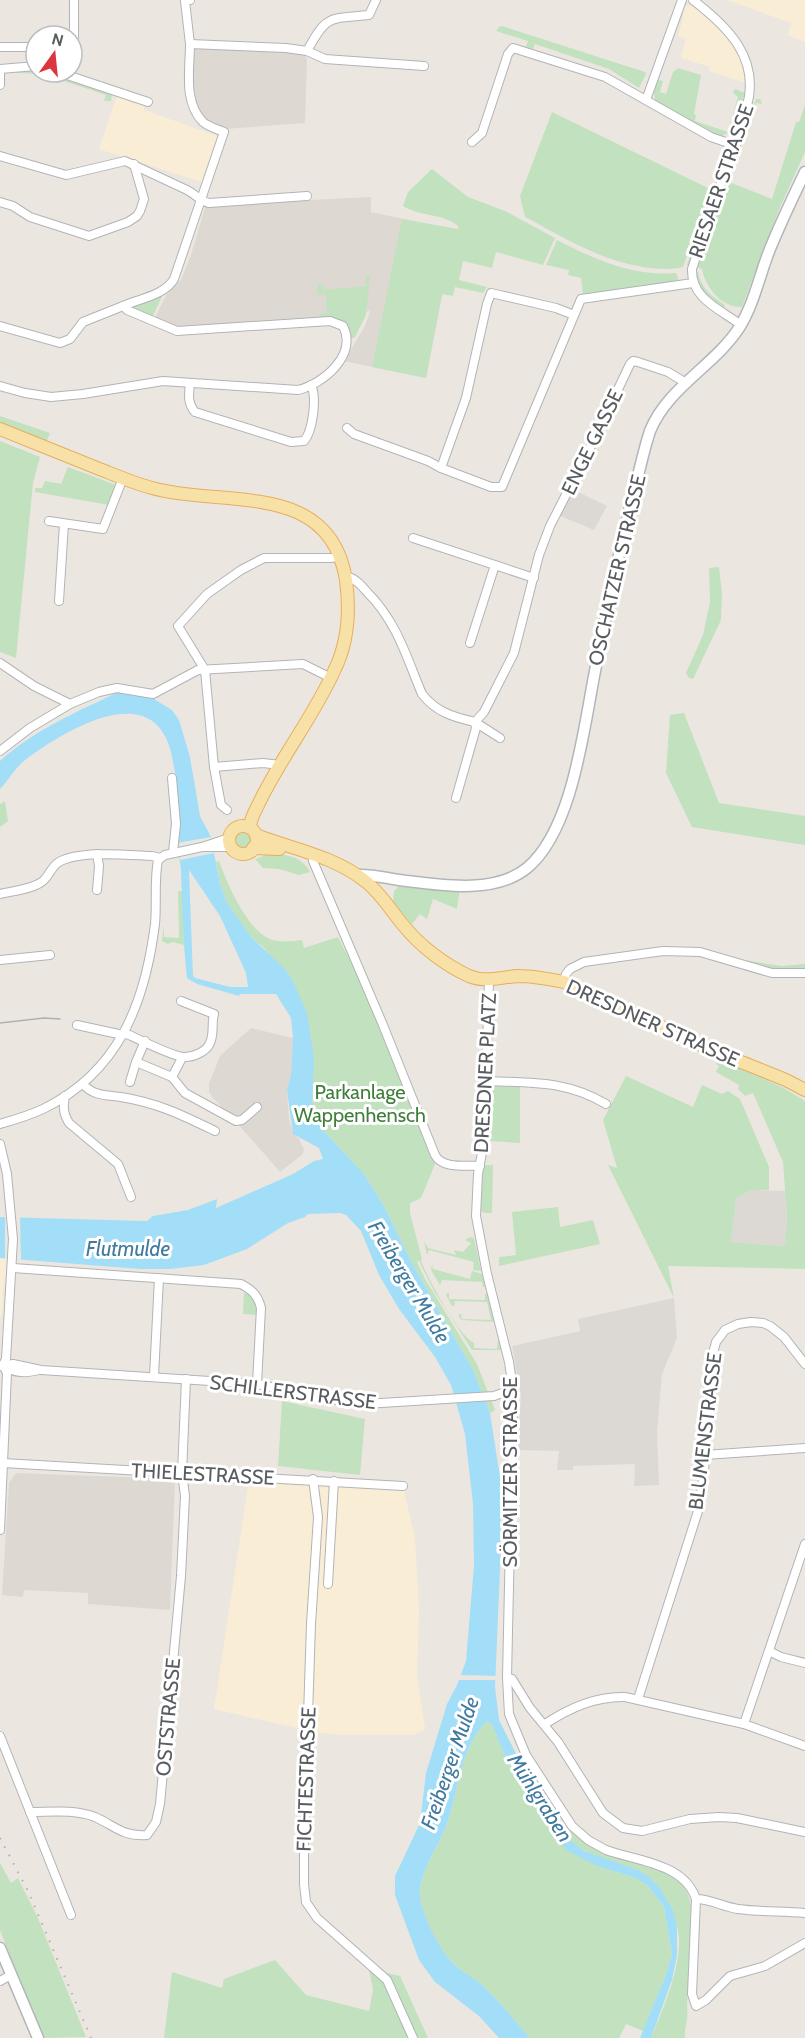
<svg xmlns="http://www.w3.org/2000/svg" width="805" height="2038" font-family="Cabin,sans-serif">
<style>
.commercial{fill:#faedd5}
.industrial{fill:#dcd9d4}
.education{fill:#ddd8d1}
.green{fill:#c2e1be}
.water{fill:#a3def8;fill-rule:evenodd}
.pier{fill:#ebe7e0}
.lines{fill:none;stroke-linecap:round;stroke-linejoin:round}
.street-casing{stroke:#b1b4b7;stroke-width:10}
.secondary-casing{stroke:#b2b6ba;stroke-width:13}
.primary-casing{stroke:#e6ae5e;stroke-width:14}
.street{stroke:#fff;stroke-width:8}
.secondary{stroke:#fff;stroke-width:10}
.primary{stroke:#f8e1a7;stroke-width:12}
.tram{stroke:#afb0b0;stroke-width:1.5}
.rail{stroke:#afb0b0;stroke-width:2;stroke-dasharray:1.5 8;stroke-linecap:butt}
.labels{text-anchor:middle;stroke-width:6;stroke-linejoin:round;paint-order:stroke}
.street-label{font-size:20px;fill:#595d60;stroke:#fff}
.park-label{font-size:20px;fill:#3f7e3a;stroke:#fff}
.water-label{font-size:21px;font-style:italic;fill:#407b9f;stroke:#fff}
</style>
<rect width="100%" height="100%" fill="#ebe7e0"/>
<g class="commercial">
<path d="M727,0H805V42L788,35L791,23Z"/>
<path d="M691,5L724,31L736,47L743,61L746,83L709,71L710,67L681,58L686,39L678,36L684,14L679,12L684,6Z"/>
<path d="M120,96L144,104V110L220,137L205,183L99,149L116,98Z"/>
<path d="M0,1258H9L3,1290L2,1317H0Z"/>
<path d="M249,1480L403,1486L415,1539L419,1611L417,1676L425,1729L413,1735H338L314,1732L214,1709Z"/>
</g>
<g class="industrial">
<path d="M572,489L607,506L594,530L558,515Z"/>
<path d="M752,1190L785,1191L787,1217L785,1246L731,1242L736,1198Z"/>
<path d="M674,1298L677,1338L662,1374L657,1433L659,1485L634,1486L635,1464L573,1466V1470H557L559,1451L517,1450L521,1396L512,1346L580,1331L578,1319Z"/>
</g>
<g class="education">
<path d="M193,48L302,51L307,59L305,123L225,129L211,124L196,106L191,94Z"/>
<path d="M371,197V212L455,230L426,378L344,361L365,326L370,311L306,320L174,328L158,322L156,315L167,294L181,280L190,258L206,205Z"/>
<path d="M251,1028L293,1038L291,1075L287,1090L289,1119L293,1133L299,1139L304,1149L303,1154L280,1172L230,1115L212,1097L209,1092V1084L220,1056Z"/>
<path d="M16,1473L175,1479L170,1610L88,1604V1593L24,1590L23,1597L2,1595L9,1483Z"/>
</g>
<g class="green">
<path d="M502,26L645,72L646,74L639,88L609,69L535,44L533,49L526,47L528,41L496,31L499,27Z"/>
<path d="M36,68V72H50L112,94L111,101H104L106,95L43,74L17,73V71Z"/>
<path d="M678,68L701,75L694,114L696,115L695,121L728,132L738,97L733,93L735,89L745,93L732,132L723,135V137L715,134L655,101L654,93L658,80L663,81L660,92L666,94L673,72Z"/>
<path d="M756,99H760L762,104L756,103L739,153L736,152Z"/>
<path d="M805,105V152L780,207L742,307C722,308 705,287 702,269L696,267L725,185H727L729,182L772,199L796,122H799Z"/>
<path d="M552,112L710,189L683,267C672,270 661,269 650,268C602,262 567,239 525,217L520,196Z"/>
<path d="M432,169L468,197L505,211L555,238L543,265L496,252L492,268L463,261L459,280L487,287L483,293L455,287L453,296L442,294L426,378L372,367L402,219L458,229V226C442,213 421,217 403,206L408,192Z"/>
<path d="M717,178L719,179L689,266L687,265Z"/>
<path d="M557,240C594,259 633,277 676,273L679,281L583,294L581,278L568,275L569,270L546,265Z"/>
<path d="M695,272H698C702,290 711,295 725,305L724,309C710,299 698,290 695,272Z"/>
<path d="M366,276H370L366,315L355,337L351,339C346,324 335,319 320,317L319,314L327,313L326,294L317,295V288L319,284H323L324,290L366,286Z"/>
<path d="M162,293L163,294L152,318L129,309V306Z"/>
<path d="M0,416L50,433L46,443L0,425Z"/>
<path d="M0,441L40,457L33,483L16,658L0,652Z"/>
<path d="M68,467L116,485L109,505L35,492V488H42L45,481L61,484Z"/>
<path d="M719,567L722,594L721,620L693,679L689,678L686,673L703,635L710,602L709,568Z"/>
<path d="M684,713L719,803L805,816V845L692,827L666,773L670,715Z"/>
<path d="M5,801L8,821L0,827V804Z"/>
<circle cx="243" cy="840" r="8"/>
<path d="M269,854C285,854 302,856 310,872L299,875L279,869L263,868L255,859Z"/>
<path d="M219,861C227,883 247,930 270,939C279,943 292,941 302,940L304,948L338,937L357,974L435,1164L421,1198L410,1203V1213L422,1259L421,1261C429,1280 457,1334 474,1343V1348L497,1349L498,1341H499L501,1350H472L434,1291L419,1261L417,1262L425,1279L477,1364L495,1410L490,1413L473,1370L412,1263L384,1206L364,1174L320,1127L312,1101V1081L297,994L292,979L285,969L277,963L264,948L251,937L240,923L227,903L220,884L216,862Z"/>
<path d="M401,884L460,888L457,909L433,899L427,919L420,914L412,924L393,902L394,891Z"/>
<path d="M178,891H182L184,945L173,942L168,944L162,941L164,925V937L179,938Z"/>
<path d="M726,957L781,966L805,964V971H772Z"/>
<path d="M718,1059L782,1087L805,1101V1269L668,1266L674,1298L608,1165L617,1168L603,1120L626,1076L693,1107L702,1085L722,1094L728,1091L740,1099L769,1167V1190H752L736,1198L731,1242L785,1246L787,1217L783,1162L753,1093L745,1096L738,1089L739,1085L716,1072L719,1066L716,1064Z"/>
<path d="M491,1086L520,1087V1143L489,1141Z"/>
<path d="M486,1165H493L492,1213H485L481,1211L483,1167Z"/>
<path d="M558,1207L560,1227L593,1220L600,1244L499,1266V1257L516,1255L512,1212Z"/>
<path d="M470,1237L474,1238L481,1271L473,1270L474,1262L429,1250L427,1255L424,1241L428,1248L456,1255L454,1250L463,1252L471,1243L465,1240Z"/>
<path d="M432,1264L433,1269L470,1279L472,1271L482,1274L485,1287H483L482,1282L442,1280L440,1285L431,1270Z"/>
<path d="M244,1293L249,1294L257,1303L256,1315L243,1314Z"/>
<path d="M447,1293H449V1299L485,1300V1294H487L494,1322L462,1320L459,1317V1314H461L462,1319L491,1320L487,1302L455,1301L454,1306H452L446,1295Z"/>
<path d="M282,1401L365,1419L360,1475L278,1466Z"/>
<path d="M487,1721L492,1724L503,1752L510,1765L530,1793L553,1827L557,1837L597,1866L636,1878L648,1886L664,1907L672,1954L665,1977L643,2031L626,2024L619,2038H530C514,2020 499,2000 481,1984C472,1976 460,1971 452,1962C439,1949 416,1907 420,1889C424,1863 442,1842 449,1818C459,1785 461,1747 487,1721Z"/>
<path d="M571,1831C578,1837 585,1844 593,1848C625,1865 684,1860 691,1905L687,2008C689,2019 684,2027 685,2038H651C663,2010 686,1957 677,1926C674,1918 669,1909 665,1901C659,1887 652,1877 638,1871C612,1859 585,1857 564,1836Z"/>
<path d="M0,1863L11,1883L18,1878L37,1916L86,2037L42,2038L0,1930Z"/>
<path d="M275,1960L306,1995L369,2011L373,1990L369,1969L400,1976L428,2038H164L172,1972L222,1988L224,1979Z"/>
</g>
<path class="water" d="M118,692L154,699L172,710L179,720L190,757L200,816L211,837L220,884L227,903L251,937L285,969L292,979L307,1013L314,1058L312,1101L320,1127L364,1174L384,1206L412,1263L473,1370L490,1413L500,1477L501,1546L495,1687L499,1720L533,1787L564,1836L584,1851L638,1870L649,1877L659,1887L673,1910L677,1927V1955L672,1980L651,2038H640L665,1977L672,1954L664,1907L648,1886L636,1878L597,1866L566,1850L530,1793L510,1765L502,1750L492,1724L487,1721C461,1747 459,1785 449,1818C442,1842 424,1863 420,1889C417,1907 439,1949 452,1962C460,1971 472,1976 481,1984C499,2000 514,2020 530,2038H499L479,2016L435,1982L419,1960L395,1895V1876L420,1823L426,1773L447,1704L457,1685L466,1661L474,1565L473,1504L465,1434L451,1385L435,1357L399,1309L379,1275L361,1231L346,1215L340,1213L308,1214L305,1217L288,1223L247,1249L204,1265L170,1269H140L0,1258V1217L147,1221L153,1216L188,1210L217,1199L216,1208L293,1174L314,1161L323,1159L319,1148L293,1134L287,1090L291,1075L293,1038L291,1018L276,994H240L239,996L197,984L187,978C183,942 182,905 181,869C180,860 177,850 177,842C178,835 180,829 180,823C179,803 175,756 166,738C139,682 55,737 24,761C15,768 8,781 0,789V761C34,730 77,712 118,692ZM189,870L220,916L246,973L248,987H230L195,978L193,976Z"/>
<g class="pier">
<path d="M211,837L214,853L180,860L177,843Z"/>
<path d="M5,1216L20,1217L21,1260L5,1259Z"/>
<path d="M458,1675L499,1676L498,1680H457Z"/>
</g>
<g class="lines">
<defs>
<g id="street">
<path d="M693,0C728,27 760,58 747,106L692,269C691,299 720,309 741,325"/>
<path d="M72,41L74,37V0"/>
<path d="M190,44L185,1L190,0"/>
<path d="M0,47H36"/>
<path d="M307,51C327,14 329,19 369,15L376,0"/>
<path d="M0,69L36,66"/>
<path d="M0,69V85"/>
<path d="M58,72L148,102"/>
<path d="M646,100L682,0"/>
<path d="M472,142L482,133L508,54L513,48L605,77L711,137L734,145"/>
<path d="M0,156L66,175L125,161L187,190C195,194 200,201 209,203L307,196"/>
<path d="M0,202L13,206L30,217L89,236L128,222L137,216L140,211L144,199L134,164"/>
<path d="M123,306C139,299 165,295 174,279L224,132C217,129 209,127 203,122C183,102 190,69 190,44L286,48L307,51L325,59L424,66"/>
<path d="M574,315L556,308L491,293L487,304L466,398L441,468L491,487H502L581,299L693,283"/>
<path d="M0,326L60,343L70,339L83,322L123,306L127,310L177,331L330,321L343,326C358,355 323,384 298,390L163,381L83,394L51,397L25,393L0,386"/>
<path d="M190,383C189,393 187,403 195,412L291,442L304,441C313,431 317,397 311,385"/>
<path d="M347,428L354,434L428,461L441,468"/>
<path d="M49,521L103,529L123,478"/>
<path d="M413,538L534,578"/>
<path d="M345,576C355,578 361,585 367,592C397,622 406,656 422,694C436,712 453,717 475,722L484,712L514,653L539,555L550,526L594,440L630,364L633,361L638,362L668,372L686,383"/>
<path d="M59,601L64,524"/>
<path d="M470,643L495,565"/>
<path d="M0,663L34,686L70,704"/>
<path d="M0,751L30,728L70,704L99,692L117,688L153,694L198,670L303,664L331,678"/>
<path d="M214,767L263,763L280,765"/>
<path d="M172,778L176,824L173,852"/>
<path d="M456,798L476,728L475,722L500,738"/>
<path d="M227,810L221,805L214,767L205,670L178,626L207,594L241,570L264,558H332L339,556"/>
<path d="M204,847H231"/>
<path d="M313,861L383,1025L435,1155C442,1169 466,1165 480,1166"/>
<path d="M97,890L99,866L97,854"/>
<path d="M0,894C12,891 35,889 44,880C50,874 52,866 59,862C80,850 128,855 152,856L160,858"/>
<path d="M0,960L50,955"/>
<path d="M489,980L484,1142L478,1174L476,1216L487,1274L509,1362L512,1382L508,1391L513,1397V1401L507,1678L509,1714L526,1755L572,1826L588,1840L606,1850C637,1861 684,1863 696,1899L692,1994L696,2006L706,2000L730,1976L765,1966L805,1943"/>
<path d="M564,982L566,974L570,969L584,962L663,951L700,952L772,973H805"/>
<path d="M77,1025L123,1035"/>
<path d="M125,1033C136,1038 175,1058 185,1057C193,1057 205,1052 209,1045C215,1035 211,1024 214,1014L181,1001"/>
<path d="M145,1041L136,1062L172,1077L185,1093L236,1121L242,1120L257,1107"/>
<path d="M172,1077L182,1058"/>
<path d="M486,1081C531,1083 566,1080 606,1104"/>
<path d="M130,1082L136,1062"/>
<path d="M83,1084C93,1096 106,1095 121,1097C158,1103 182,1115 215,1131"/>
<path d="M65,1096C63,1107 63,1113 69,1123L118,1164L131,1197"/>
<path d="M0,1124C14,1120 30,1115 43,1109C119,1072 145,1003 155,924C157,903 154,880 158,860L165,855L202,847L229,838"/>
<path d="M0,1144L7,1174L13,1239L6,1359L3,1365L7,1373L0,1530"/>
<path d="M13,1268L241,1284C252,1290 258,1295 261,1308L257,1384"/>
<path d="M0,1366L13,1364L41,1370L257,1384L317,1397L365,1404L494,1396L508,1391"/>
<path d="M5,1366C15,1374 26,1373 39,1370"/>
<path d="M154,1376L159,1278"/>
<path d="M705,1455L805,1448"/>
<path d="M3,1463L403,1486"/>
<path d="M313,1479L318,1517L311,1624L304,1839V1884L306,1902L317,1918L387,1980L413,2038"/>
<path d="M328,1584L334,1481"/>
<path d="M769,1651L781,1657L805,1663"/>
<path d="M507,1678L512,1679L530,1708L558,1742L603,1813L623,1828L642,1831L690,1819L719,1817L737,1818L805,1832"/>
<path d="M638,1699L699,1508L704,1472L710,1365L716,1342L725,1330L738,1324L751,1322L763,1323L770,1326L784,1337L805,1364"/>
<path d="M545,1724C569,1708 595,1696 625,1697L744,1724L805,1746"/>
<path d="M744,1724L805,1544"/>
<path d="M0,1736L71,1915"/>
<path d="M30,1812C51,1812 74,1809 95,1817C115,1826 123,1837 147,1835L156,1822L160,1804L181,1576L185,1496L182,1473L186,1379"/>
<path d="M696,1899C711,1899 723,1907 738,1909C760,1912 783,1911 805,1913"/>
<path d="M0,1981L11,1975"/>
</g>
<g id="secondary">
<path d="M357,875C372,874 385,878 399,880C439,885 494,895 527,868C574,829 584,724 596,666C607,609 619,552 633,495C639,474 643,452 650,431C668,387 714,366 739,328C753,306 759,278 768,254C779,226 792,199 805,172"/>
<path d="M0,1948L38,2038"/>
</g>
<g id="primary">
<path d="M0,429C32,442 65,455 97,468C115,475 133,483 152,488C223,508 330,479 346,580C350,610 348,642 335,669C314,716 281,757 259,803C255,812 250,818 250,828"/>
<circle cx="243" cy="840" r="14"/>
<path d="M256,835C292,849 334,856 365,881C381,893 391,911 404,926C420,946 445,965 469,976C486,983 501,977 518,976C534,976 549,979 564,982L714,1051L786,1080L805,1090"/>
<path d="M253,848L279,849"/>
</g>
</defs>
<use href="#street" class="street-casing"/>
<use href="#secondary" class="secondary-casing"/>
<use href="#primary" class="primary-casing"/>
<use href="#street" class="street"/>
<use href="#secondary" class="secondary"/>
<use href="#primary" class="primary"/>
<path class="tram" d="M0,1023L44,1018L60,1019"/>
<path class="rail" d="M0,1838L28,1891L91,2038"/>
</g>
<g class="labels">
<g class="street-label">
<text transform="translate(721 181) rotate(-71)" y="7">RIESAER STRASSE</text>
<text transform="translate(592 442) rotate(-64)" y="7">ENGE GASSE</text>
<text transform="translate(617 570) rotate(-77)" y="7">OSCHATZER STRASSE</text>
<text transform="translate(653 1023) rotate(24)" y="7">DRESDNER STRASSE</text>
<text transform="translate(485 1073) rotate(-87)" y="7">DRESDNER PLATZ</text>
<text transform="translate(293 1392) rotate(7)" y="7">SCHILLERSTRASSE</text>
<text transform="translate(705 1431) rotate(-83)" y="7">BLUMENSTRASSE</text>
<text transform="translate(510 1472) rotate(-90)" y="7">SÖRMITZER STRASSE</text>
<text transform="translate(203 1474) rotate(3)" y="7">THIELESTRASSE</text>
<text transform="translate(168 1717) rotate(-85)" y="7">OSTSTRASSE</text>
<text transform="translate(306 1779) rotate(-88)" y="7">FICHTESTRASSE</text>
</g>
<g class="park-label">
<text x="360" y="1099">Parkanlage<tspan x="360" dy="23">Wappenhensch</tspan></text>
</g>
<g class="water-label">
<text x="128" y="1256">Flutmulde</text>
<text transform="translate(409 1282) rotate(59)" y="7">Freiberger Mulde</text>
<text transform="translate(450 1763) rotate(-71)" y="7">Freiberger Mulde</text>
<text transform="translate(540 1798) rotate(57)" y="7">Mühlgraben</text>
</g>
</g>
<g transform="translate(54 54) rotate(15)"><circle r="28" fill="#ffffff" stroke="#bdbebf" stroke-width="1.5"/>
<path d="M0-4.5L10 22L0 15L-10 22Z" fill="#db363e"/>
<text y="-9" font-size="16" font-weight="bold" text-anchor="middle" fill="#595d60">N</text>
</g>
</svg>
